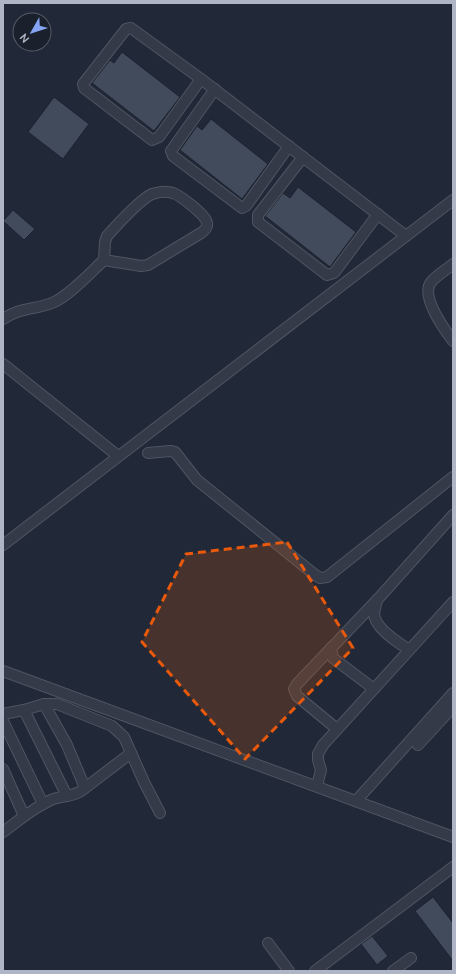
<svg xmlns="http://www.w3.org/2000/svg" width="456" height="974" font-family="Ubuntu,sans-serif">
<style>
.building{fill:#424b5c;stroke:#1c222e}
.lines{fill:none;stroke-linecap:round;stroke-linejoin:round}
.minor-casing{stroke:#4f5562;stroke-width:12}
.minor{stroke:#343a47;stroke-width:10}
.marked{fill:#e8590c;fill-opacity:0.2;stroke:#e8590c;stroke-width:3;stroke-dasharray:8 5;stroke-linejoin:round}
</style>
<rect width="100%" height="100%" fill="#212837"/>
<g class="building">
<path d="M122,52L180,97L154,131L92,83L110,60L114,63Z"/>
<path d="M54,97L89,124L63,159L28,132Z"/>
<path d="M211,119L268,164L242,199L180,150L197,126L202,130Z"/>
<path d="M298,187L356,232L330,267L265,216L283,193L290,198Z"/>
<path d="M13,210L35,229L24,240L3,221Z"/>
<path d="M433,897L453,923V961L415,911Z"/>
<path d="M372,936L388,956L377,965L361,944Z"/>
</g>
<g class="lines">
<defs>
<g id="minor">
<path d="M201,79L159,137L152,140L84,88L83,84L126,29L131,28L201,79L406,236"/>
<path d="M215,89L171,151L173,156L242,208L246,206L289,146"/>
<path d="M303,157L258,215V222L327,275L334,273L378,214"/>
<path d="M453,264C446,270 437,275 431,282C420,296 444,329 453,341"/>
<path d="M3,319C21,307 34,310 52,303C68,297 91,272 104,260L105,242L107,236C116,226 141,199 152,194C158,192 167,191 173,193C181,196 206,215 207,223C208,227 205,230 201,233L148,265L141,266L104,260"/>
<path d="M3,364L118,456"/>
<path d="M148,453L170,451L175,452L197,480L314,574L320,578L327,577L453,477"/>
<path d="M3,545L453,200"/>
<path d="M377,600C376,604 375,609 374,613C374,628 398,642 409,650"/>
<path d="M331,648L333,658L374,689"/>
<path d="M3,671L453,837"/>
<path d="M44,704L67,745L85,788"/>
<path d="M24,710L67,796"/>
<path d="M3,714L24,710L44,704H57L112,726L124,737L144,782L160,813"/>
<path d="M3,721L43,804"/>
<path d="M337,729L297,696L294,689L297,684L378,599L453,515"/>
<path d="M418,745L453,707"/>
<path d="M3,769L24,816"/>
<path d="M317,786L321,770L318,760V754L323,745L453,602"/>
<path d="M356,801L453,693"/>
<path d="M3,832C18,821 33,808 51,800C60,796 72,797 81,791L131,753"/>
<path d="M268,943L289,971"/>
<path d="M315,971L453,867"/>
<path d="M393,971L411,958"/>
</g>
</defs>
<use href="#minor" class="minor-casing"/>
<use href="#minor" class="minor"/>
</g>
<path class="marked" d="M287,542L353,648L245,759L142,642L186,554Z"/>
<rect width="456" height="974" fill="none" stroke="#afb5c4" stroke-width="8"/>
<g transform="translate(32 32) rotate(231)"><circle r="19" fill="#1a202c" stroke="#565c69"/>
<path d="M0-3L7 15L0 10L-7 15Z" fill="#85a4f3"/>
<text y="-6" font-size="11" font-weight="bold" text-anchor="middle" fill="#afb5c4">N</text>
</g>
</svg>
